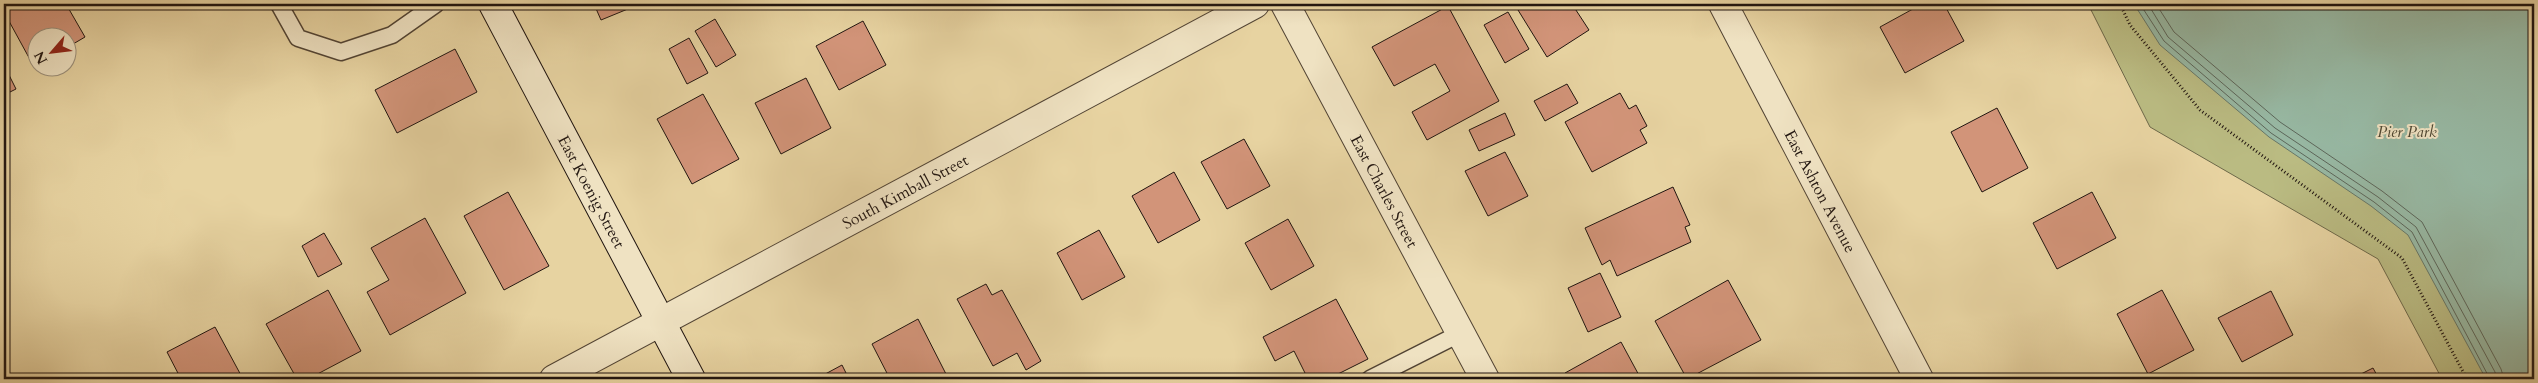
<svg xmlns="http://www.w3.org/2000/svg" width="2538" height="383" font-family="Cardo,serif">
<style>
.green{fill:#babb82;stroke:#6d6849}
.water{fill:#97b8a3;stroke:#677768}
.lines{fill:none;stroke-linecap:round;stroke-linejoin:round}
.shore{stroke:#5c665a;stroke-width:1}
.building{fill:#d29479;stroke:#201510}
.lane-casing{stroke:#524434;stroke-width:19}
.street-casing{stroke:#524434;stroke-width:30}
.secondary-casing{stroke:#201510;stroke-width:30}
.path{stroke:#201510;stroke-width:3;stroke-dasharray:1 2.5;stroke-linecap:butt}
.lane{stroke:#efe2c2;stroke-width:16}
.street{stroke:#efe2c2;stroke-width:28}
.secondary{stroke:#efe2c2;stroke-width:28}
.labels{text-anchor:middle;stroke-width:4;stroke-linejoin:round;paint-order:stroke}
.park-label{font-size:16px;font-style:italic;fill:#4e4732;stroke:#efe2c2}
.street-label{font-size:16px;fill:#201510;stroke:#efe2c2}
</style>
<rect width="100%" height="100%" fill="#e7d3a1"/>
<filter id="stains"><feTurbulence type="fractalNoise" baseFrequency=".004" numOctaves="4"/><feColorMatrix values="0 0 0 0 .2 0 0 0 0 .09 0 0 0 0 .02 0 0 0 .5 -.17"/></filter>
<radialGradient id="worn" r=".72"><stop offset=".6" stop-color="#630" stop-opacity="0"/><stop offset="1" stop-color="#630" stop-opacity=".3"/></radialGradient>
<path class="green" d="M2088,4H2534V379H2442L2378,259L2150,127Z"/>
<path class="water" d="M2134,4H2534V379H2486L2408,235L2371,206L2269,137L2160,45Z"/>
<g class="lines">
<g class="shore">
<path d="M2140,4L2164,41L2271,133L2374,202L2412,232L2490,379"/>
<path d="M2148,4L2168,37L2275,128L2378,197L2416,227L2495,372L2496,379"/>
<path d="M2156,4L2174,32L2280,122L2382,191L2422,222L2501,369L2504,379"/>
</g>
</g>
<g class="building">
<path d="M4,4H66L85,37L68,47V38H38V63L33,65L4,12Z"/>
<path d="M594,4H640L601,20Z"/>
<path d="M1528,4H1572L1589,30L1547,57L1518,10Z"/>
<path d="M1922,4H1944L1964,41L1905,73L1880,27Z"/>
<path d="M1448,6L1499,101L1427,140L1412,112L1450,91L1435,64L1394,86L1372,47Z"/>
<path d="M1508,12L1529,49L1505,63L1484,25Z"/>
<path d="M715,19L736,55L716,67L695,31Z"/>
<path d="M863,21L886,65L839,90L816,46Z"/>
<path d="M689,38L708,73L687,84L669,49Z"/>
<path d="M455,49L477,92L397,133L375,90Z"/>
<path d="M4,65L16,89L4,95Z"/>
<path d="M806,78L831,128L781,154L755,103Z"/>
<path d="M1567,84L1578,103L1545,121L1534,101Z"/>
<path d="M1620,93L1629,109L1636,105L1647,126L1640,130L1647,143L1592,172L1565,122Z"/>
<path d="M703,94L739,159L692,184L657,119Z"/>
<path d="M1997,108L2028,168L1982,192L1951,132Z"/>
<path d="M1505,113L1515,135L1479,151L1469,130Z"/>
<path d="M1244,139L1270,186L1227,209L1201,162Z"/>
<path d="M1505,152L1528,196L1488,216L1465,171Z"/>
<path d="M1174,172L1200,220L1158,243L1132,196Z"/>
<path d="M1673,187L1690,225L1685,227L1691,242L1617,276L1610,260L1602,265L1585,228Z"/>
<path d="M508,192L549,266L504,290L464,216Z"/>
<path d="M2092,192L2116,238L2057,269L2033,223Z"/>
<path d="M425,218L466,293L390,335L367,292L389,280L371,248Z"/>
<path d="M1288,219L1314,266L1271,290L1245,243Z"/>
<path d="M1099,230L1125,277L1082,300L1057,253Z"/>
<path d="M324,233L342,264L318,277L302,246Z"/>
<path d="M1600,273L1621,317L1588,332L1568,288Z"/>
<path d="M1728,280L1761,340L1687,379L1655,321Z"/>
<path d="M986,284L992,295L1002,290L1041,361L1026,370L1017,353L993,366L957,299Z"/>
<path d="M328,290L361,351L308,379H297L266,324Z"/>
<path d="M2162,290L2194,350L2148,374L2117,314Z"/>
<path d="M2271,291L2293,335L2242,362L2218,318Z"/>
<path d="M1336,299L1368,359L1328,379H1308L1294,351L1275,361L1263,337Z"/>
<path d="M918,319L946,374L937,379H890L872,344Z"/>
<path d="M215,327L243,379H181L167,352Z"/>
<path d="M1621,342L1641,379H1568L1565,373Z"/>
<path d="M842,365L849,379H816Z"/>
<path d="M2373,368L2379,379H2351Z"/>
</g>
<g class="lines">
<defs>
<g id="lane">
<path d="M279,4L298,38L341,52L392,35L436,4"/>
<path d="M1370,379L1461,333"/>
</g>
<g id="street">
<path id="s1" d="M1285,4L1485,379"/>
<path id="s2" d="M1723,4L1919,379"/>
<path id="s3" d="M554,379L1255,4"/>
</g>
<g id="secondary">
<path id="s4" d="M493,4L691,379"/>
</g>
</defs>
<use href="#lane" class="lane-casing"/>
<use href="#street" class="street-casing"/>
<use href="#secondary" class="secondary-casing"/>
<path class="path" d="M2120,4L2130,25L2200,110L2402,258L2467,379"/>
<use href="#lane" class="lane"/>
<use href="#street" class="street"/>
<use href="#secondary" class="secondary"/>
</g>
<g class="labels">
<g class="park-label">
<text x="2407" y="137">Pier Park</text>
</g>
<g class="street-label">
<text dy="6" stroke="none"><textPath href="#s4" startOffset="212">East Koenig Street</textPath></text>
<text dy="6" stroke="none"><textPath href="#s1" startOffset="212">East Charles Street</textPath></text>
<text dy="6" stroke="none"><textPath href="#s3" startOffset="398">South Kimball Street</textPath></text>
<text dy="6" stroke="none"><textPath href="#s2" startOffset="211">East Ashton Avenue</textPath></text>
</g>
</g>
<rect width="2538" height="383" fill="none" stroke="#e7d3a1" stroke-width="20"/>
<rect x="5" y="5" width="2528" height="373" fill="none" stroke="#201510" stroke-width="2.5"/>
<rect x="10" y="10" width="2518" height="363" fill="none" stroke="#201510"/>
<g transform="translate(52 52) rotate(242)"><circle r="24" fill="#efe2c2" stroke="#9c907b"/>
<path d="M0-4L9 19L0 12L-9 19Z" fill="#8f2418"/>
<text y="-8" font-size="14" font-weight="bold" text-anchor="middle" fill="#201510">N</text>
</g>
<rect width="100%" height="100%" filter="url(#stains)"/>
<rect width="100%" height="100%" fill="url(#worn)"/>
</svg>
